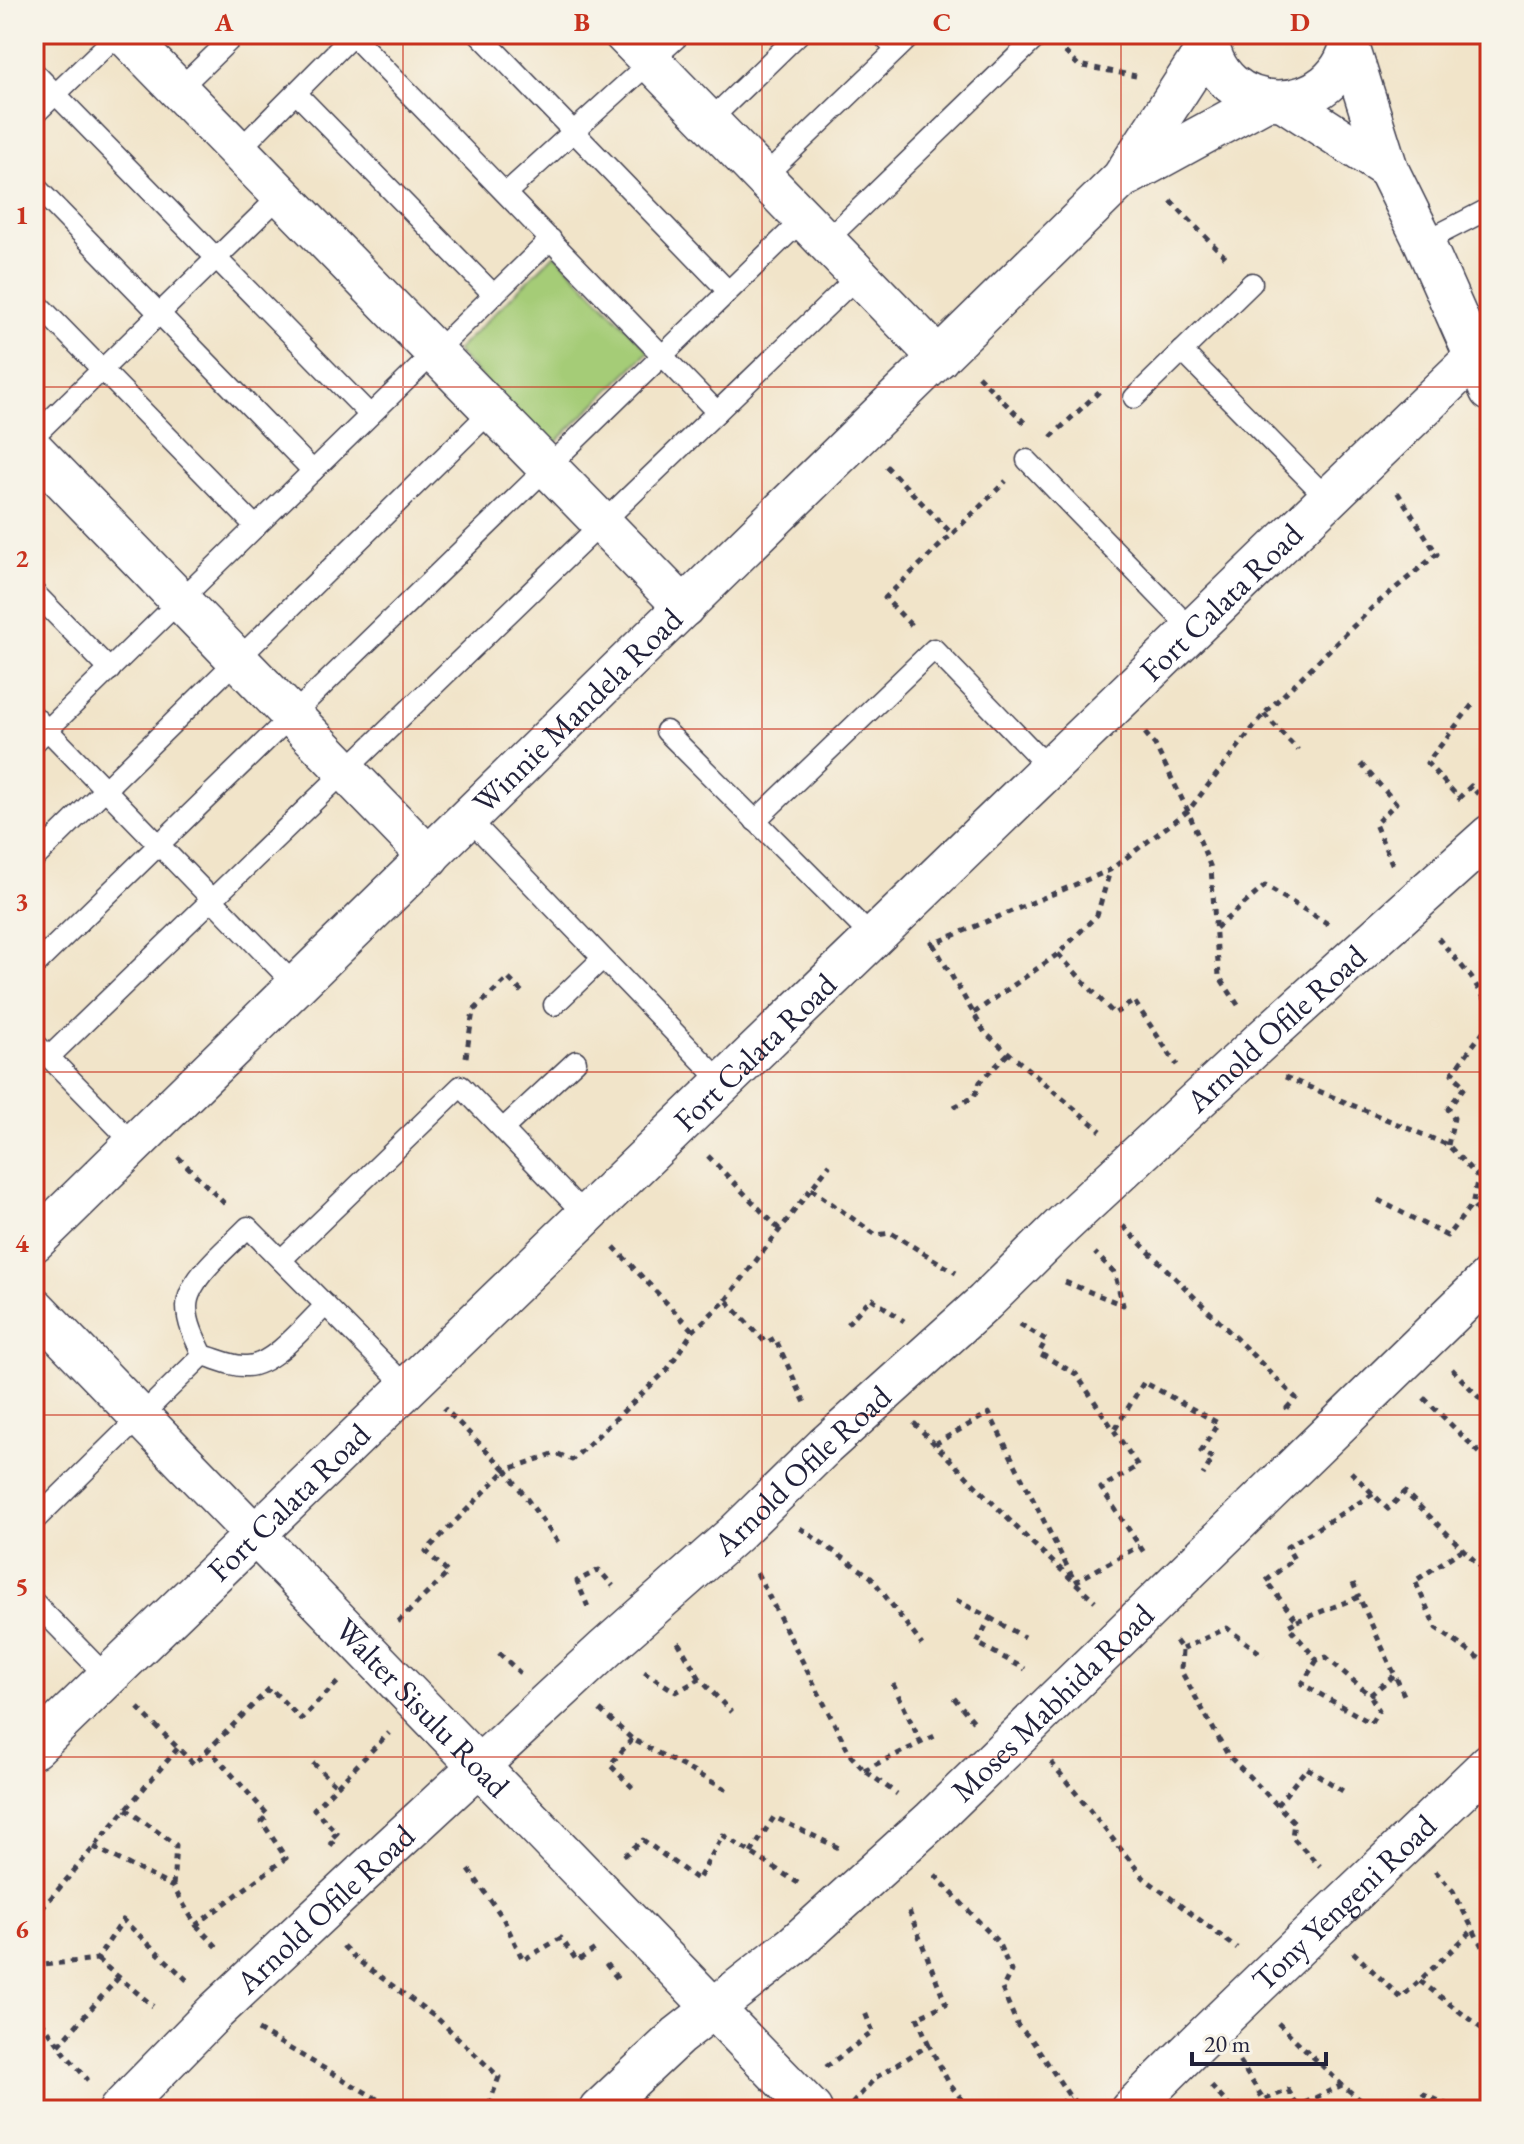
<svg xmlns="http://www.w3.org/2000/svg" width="1524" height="2144" font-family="'EB Garamond',serif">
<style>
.green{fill:#a5cc77;stroke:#647759;stroke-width:2}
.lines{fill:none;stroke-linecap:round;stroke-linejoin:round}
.lane-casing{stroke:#413f50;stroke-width:23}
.street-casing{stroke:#413f50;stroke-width:43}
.path{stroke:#413f50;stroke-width:5;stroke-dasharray:6 6;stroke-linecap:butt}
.lane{stroke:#fff;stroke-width:20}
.street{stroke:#fff;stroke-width:40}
.grid{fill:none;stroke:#c8321e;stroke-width:2;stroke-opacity:0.55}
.labels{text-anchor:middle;stroke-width:7;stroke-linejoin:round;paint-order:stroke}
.street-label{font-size:32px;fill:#22223b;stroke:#f7f3e8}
.neatline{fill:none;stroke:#c8321e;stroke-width:3}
.grid-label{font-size:26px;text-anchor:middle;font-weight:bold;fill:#c8321e}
</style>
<rect width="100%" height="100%" fill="#f7f3e8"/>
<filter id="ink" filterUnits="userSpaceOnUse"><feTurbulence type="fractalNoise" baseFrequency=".0125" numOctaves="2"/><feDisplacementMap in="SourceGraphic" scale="16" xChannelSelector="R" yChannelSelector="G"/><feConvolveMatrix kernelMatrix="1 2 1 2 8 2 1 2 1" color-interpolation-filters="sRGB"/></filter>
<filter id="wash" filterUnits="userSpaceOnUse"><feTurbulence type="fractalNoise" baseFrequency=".006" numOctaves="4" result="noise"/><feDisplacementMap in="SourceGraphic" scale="32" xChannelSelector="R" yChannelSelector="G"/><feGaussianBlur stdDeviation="1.8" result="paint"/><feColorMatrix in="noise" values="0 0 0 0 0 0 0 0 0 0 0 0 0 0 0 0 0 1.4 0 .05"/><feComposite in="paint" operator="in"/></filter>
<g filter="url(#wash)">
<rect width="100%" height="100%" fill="#f1e4c9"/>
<path class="green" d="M555,254L649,351L550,448L456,351Z"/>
</g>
<g filter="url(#ink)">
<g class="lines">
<defs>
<g id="lane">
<path d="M479,34L728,291"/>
<path d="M881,34L896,50"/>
<path d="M353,36L717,412"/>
<path d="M34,72L370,415"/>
<path d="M178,90L236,34"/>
<path d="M296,93L494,295"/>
<path d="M34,115L118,34"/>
<path d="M709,121L799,34"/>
<path d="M238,151L354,34"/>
<path d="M763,178L913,34"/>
<path d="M34,185L313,471"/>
<path d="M506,193L681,34"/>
<path d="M825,242L1040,34"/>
<path d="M1424,242L1490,208"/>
<path d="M34,300L256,527"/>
<path d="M1182,351L1328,499"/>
<path d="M1134,398L1252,283"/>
<path d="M34,436L281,195"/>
<path d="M1027,460L1192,630"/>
<path d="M34,592L110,670"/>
<path d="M34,716L296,986"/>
<path d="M666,731L873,938"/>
<path d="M34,743L551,239"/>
<path d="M468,818L723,1083"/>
<path d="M755,821L934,649L1049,768"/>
<path d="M34,859L492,410"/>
<path d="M34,966L803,219"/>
<path d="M554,1005L602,959"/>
<path d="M34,1042L134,1144"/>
<path d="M49,1057L858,276"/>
<path d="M503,1129L576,1061"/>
<path d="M281,1260L461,1086L585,1215"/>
<path d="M326,1305C307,1323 274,1365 247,1366C233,1367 217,1359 203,1355C196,1341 187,1324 187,1307C187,1279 229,1247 248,1227L407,1387"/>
<path d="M34,1521L203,1355"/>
<path d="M34,1602L107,1677"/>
</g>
<g id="street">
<path d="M124,34L684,607"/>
<path d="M624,34L939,358"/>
<path d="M1208,34C1213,122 1342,123 1352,34"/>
<path d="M1350,49L1388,169L1424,242L1490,391"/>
<path d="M1285,102L1388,169"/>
<path d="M1129,175L1266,100"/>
<path d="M34,450L429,857"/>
<path id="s1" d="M34,1242L1122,178L1209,44"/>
<path id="s2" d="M34,1307L812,2110"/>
<path id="s3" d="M34,1748L1474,358"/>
<path id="s4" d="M119,2110L216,2011L362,1874L606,1648L736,1533L825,1446L985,1302L1064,1224L1261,1041L1490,835"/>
<path id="s5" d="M599,2110L678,2036L794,1945L932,1820L1490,1277"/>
<path id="s6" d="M1130,2110C1247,1992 1370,1879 1490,1763"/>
</g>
</defs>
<use href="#lane" class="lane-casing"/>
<use href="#street" class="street-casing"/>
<g class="path">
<path d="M1065,52L1078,65L1136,76"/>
<path d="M1171,201L1228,260"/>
<path d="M978,376L1028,426"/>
<path d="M1051,437L1102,389"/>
<path d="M886,466L952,534L1006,481"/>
<path d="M911,625L885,598L952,534"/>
<path d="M1472,705L1427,763L1459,798L1471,786L1478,794"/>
<path d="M1264,714L1298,750"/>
<path d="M1145,733L1155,745L1188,811L1211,868L1219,976L1238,1005"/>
<path d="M1361,764L1396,803L1375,824L1393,866"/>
<path d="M1216,928L1265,886L1330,925"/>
<path d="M1438,938L1471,977L1490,1007"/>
<path d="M930,941L933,944L1110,870L1188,811L1264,714L1375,605L1437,554L1396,490"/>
<path d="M933,944L985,1033L1101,1131"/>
<path d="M1058,954L1114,1014L1134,1001L1177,1065"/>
<path d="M974,1013L1058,954L1097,915L1110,871"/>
<path d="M466,1057L473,1011L508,978L524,994"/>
<path d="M1285,1077L1448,1145L1478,1177L1472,1205L1490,1224"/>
<path d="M954,1107L974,1097L980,1082L1009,1053"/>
<path d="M1448,1145L1454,1118L1448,1109L1465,1086L1452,1074L1490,1022"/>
<path d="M708,1156L780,1230"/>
<path d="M178,1157L225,1204"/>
<path d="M811,1189L876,1235L891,1233L956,1273"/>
<path d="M1378,1200L1447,1236L1472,1205"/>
<path d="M1123,1226L1296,1398L1287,1408L1290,1411"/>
<path d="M614,1247L693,1331"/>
<path d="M1065,1282L1123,1305L1114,1272L1095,1253"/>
<path d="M726,1300L830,1164"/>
<path d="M847,1324L871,1298L904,1321"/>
<path d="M1020,1324L1046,1340L1039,1353L1076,1374L1138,1466L1101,1488L1145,1554"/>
<path d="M1452,1369L1490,1409"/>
<path d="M1424,1398L1490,1463"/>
<path d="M914,1423L1028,1539L1095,1601"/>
<path d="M1115,1429L1144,1382L1218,1423L1201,1451L1213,1458L1203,1475"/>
<path d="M935,1444L989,1413L1075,1582L1139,1546"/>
<path d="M1351,1472L1388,1509L1405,1492L1490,1576"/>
<path d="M1373,1494L1287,1547L1294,1559L1266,1581L1297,1621L1288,1626L1317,1660L1326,1657L1370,1695L1395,1675"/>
<path d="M800,1528L871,1577L922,1645"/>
<path d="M558,1542L506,1470L556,1453L572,1460L667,1370L693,1331L726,1300L766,1343L775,1338L806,1405"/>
<path d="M1463,1549L1415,1581L1436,1628L1490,1666"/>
<path d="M757,1573L851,1756L864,1770L897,1794"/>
<path d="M1353,1583L1359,1597"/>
<path d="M956,1600L990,1618L977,1643L1025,1669"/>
<path d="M588,1607L577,1581L599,1570L613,1586"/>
<path d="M990,1618L1024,1637"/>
<path d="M1297,1621L1359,1597L1404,1695"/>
<path d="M398,1622L448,1573L426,1551L506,1470L444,1408"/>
<path d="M1176,1641L1182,1649L1181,1671L1228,1755L1294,1822L1292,1837L1320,1866"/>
<path d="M678,1642L700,1679"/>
<path d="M1182,1649L1227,1628L1264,1656"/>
<path d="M499,1653L520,1673"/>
<path d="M1317,1660L1302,1684L1371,1723L1379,1710L1370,1695"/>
<path d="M644,1672L676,1692L700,1679L731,1712"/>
<path d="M893,1684L921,1743"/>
<path d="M954,1698L975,1723"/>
<path d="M138,1708L194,1764L270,1688L301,1719L340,1680"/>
<path d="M600,1710L632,1739L731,1792"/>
<path d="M632,1739L610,1765L636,1791"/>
<path d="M1051,1762L1144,1878L1237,1948"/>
<path d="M313,1763L337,1786"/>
<path d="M864,1770L939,1734"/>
<path d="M1277,1805L1307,1768L1343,1791"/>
<path d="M126,1809L176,1845L173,1887"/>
<path d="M334,1845L329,1841L337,1833L314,1809L389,1733"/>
<path d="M94,1847L173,1887L196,1925L286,1858L262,1822L268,1815L209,1749"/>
<path d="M751,1853L774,1817L839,1848"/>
<path d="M624,1856L643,1840L698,1880L723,1835L798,1883"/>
<path d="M469,1870L503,1918L523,1960L561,1938L577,1961L598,1947"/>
<path d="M1435,1871L1453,1891L1490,1962"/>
<path d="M935,1875L998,1942L1011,1971L1002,1989L1018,2026L1032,2040L1070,2097L1083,2110"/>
<path d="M909,1911L946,2004L917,2017L929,2045"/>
<path d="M34,1918L178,1748"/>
<path d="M196,1925L220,1950"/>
<path d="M343,1946L356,1959L438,2019L499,2077L487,2110"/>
<path d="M1353,1952L1401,1998L1473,1930"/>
<path d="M97,1959L153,2006"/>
<path d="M606,1964L618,1979"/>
<path d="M34,1966L97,1959L123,1920L189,1982"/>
<path d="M1420,1981L1490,2035"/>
<path d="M34,2011L67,2056L88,2080"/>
<path d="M1278,2023L1342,2085L1373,2110"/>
<path d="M258,2030L396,2110"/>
<path d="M59,2045L119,1977"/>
<path d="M1239,2061L1264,2100L1288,2090L1298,2106"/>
<path d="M826,2067L873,2032L864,2010"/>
<path d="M1211,2086L1233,2110"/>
<path d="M852,2104L875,2078L929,2045L950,2085L971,2110"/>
<path d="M686,2110L693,2104"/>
<path d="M1049,2110L1070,2097"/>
<path d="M1301,2110L1298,2106L1342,2085"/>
<path d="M1403,2110L1424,2094L1459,2110"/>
</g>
<use href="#lane" class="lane"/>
<use href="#street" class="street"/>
</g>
</g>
<path class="grid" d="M403,34V2110M762,34V2110M1121,34V2110M34,387H1490M34,729H1490M34,1072H1490M34,1415H1490M34,1757H1490"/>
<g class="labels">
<g class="street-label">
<text dy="11" stroke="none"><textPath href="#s3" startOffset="1650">Fort Calata Road</textPath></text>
<text dy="11" stroke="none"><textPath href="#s1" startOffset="760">Winnie Mandela Road</textPath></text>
<text dy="11" stroke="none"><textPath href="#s4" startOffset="1584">Arnold Ofile Road</textPath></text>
<text dy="11" stroke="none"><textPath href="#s3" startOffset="1002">Fort Calata Road</textPath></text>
<text dy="11" stroke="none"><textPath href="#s4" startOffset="936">Arnold Ofile Road</textPath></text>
<text dy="11" stroke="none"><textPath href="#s3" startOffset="354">Fort Calata Road</textPath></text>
<text dy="11" stroke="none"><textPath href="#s5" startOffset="610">Moses Mabhida Road</textPath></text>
<text dy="11" stroke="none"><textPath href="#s2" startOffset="558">Walter Sisulu Road</textPath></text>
<text dy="11" stroke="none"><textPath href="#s6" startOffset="298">Tony Yengeni Road</textPath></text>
<text dy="11" stroke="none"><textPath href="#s4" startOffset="288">Arnold Ofile Road</textPath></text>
</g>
</g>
<rect width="1524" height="2144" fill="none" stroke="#f7f3e8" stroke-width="88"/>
<path d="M1192 2052v12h134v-12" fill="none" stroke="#22223b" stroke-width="4"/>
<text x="1204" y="2052" font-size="24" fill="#22223b" stroke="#f7f3e8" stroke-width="6" paint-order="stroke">20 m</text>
<rect x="44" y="44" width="1436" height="2056" class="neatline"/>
<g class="grid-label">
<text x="224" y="31">A</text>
<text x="582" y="31">B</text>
<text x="942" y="31">C</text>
<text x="1300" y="31">D</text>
<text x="22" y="224">1</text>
<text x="22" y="567">2</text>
<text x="22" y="910">3</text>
<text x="22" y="1252">4</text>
<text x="22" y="1595">5</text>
<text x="22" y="1938">6</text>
</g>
</svg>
